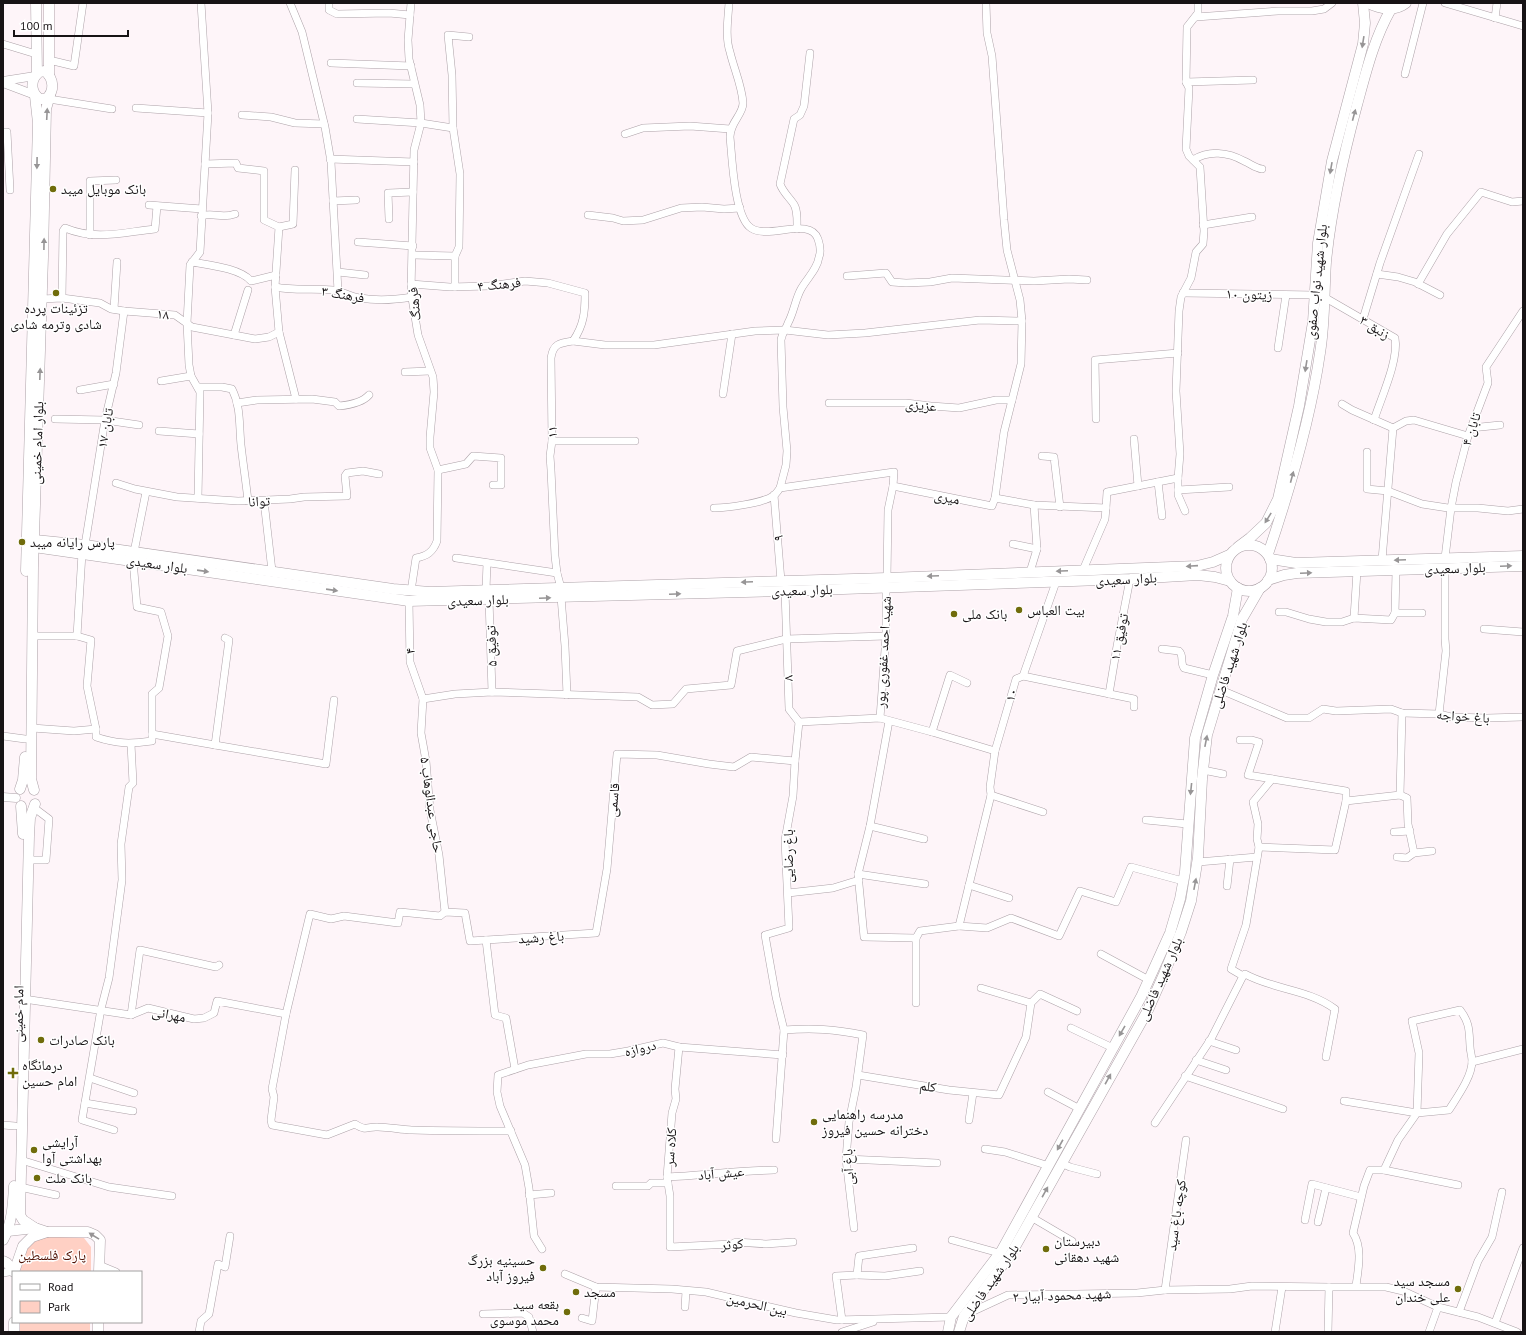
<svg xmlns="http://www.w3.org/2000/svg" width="1526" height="1335" font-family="'PT Sans','Noto Naskh Arabic',sans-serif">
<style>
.green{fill:#ffd0c4}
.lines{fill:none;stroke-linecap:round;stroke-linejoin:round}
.minor-casing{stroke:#ada2a8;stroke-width:8}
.tertiary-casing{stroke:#ada2a8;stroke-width:9}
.secondary-casing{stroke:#ada2a8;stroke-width:11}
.minor{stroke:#fff;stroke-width:7}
.tertiary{stroke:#fff;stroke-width:8}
.secondary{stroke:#fff;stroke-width:10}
.oneway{fill:#979596}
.poi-dot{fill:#706c0b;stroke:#fff;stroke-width:1.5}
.labels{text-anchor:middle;stroke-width:3;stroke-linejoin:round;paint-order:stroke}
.poi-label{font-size:14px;fill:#171315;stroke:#fff;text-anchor:start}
.street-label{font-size:14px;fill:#171315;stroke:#fff}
.park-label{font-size:14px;fill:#4f1103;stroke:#fff}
</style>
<rect width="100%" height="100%" fill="#fef5f9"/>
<g class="green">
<path d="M36,1236L84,1238L91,1247V1272H20L26,1247Z"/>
<rect x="20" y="1322" width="70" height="10"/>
</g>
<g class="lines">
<defs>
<g id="minor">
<path d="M290,3L302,32L325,127L331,162L338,291"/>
<path d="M329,3V10L337,14L389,13L410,15"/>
<path d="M729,3C728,19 725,37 730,52C734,69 742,86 743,103C743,115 730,122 730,137C732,156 734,217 751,228C769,240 810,216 818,239C820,245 821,252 819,257C817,270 807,278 801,289C795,300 794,312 788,323C786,329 782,333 781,340L783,407L787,451L786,465L780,488"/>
<path d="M986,3L987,33L992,56L1004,220L1007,250L1020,300L1022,321L1021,364L1004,432L995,498"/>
<path d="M1445,3L1523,26"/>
<path d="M1196,17L1278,11H1312L1324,9L1332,3"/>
<path d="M1495,18L1497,3"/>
<path d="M3,44L36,54"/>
<path d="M49,60L74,66L83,3"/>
<path d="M331,63L411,66"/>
<path d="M1405,74L1423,3"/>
<path d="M1186,82L1253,80"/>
<path d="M357,83L414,84"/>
<path d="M49,99L112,109"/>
<path d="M136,108L208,113"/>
<path d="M242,115L271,117L295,123L324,124"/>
<path d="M357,119L421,123L453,128L460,174L459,247L455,256V287"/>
<path d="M453,128L452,75L448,35L469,37"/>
<path d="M3,132H7L10,190"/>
<path d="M625,134L643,128L690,126L730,129"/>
<path d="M330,159L414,162"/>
<path d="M1193,160C1209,150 1228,152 1244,161C1251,164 1255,168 1262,169"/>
<path d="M205,164L236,163L238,168L264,171V220L279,227L275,287L279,332L296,399"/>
<path d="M333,201L356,200"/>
<path d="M149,205L202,209"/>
<path d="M588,215L613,218L623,221L643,220L681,208L702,207L724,209L740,208"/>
<path d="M201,216C214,212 221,219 235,214"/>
<path d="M389,219L388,193L413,192"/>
<path d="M1203,225L1252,217"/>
<path d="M279,227L293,224L295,170"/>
<path d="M797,229C797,221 798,209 793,203C788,196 783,192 780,184L794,119L800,115L804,106L810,53"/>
<path d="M90,235V181L116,180"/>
<path d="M358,242L413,246"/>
<path d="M413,255L455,256"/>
<path d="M192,262C208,265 240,268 251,281L276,275"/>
<path d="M338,272L365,275"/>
<path d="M1377,274L1398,277L1415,282L1440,295"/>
<path d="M847,276L886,273L892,282L906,283L930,282L952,278L1034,281L1069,279L1087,280"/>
<path d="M411,284L450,287L489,286L525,281L548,283L585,293C585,312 584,325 573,341C559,343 553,344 551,358L552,441L550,456L551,470L555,556L557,573L561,588"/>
<path d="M1418,284L1447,234L1481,192L1512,202L1523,201"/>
<path d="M275,287C294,291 314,288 333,290C342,291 350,297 360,298C377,301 394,300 412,297"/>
<path d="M1183,293L1314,295"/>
<path d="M1324,297L1395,338C1399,360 1381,398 1374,420"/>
<path d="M62,298L63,231L65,228C96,241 124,232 155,229L157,206"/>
<path d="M42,299L62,298L100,303L111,309L124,311L175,315L192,327L255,339L269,337L279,332"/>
<path d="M114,309L117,262"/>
<path d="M1363,319L1380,263L1419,154"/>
<path d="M234,335L248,290"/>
<path d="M573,341L605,345H654L755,331L785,330L828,335L865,333L980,320L1022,321"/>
<path d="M1278,348L1286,295"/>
<path d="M405,372L430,371"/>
<path d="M161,381L191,376"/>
<path d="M198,387H222L232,389C241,407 239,425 241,445C243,463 246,482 248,501"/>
<path d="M80,390L114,384"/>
<path d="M723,394L732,334"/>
<path d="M237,403L257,400L312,399L335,402L339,406C349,405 362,403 369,395"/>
<path d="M829,403H906L931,406L959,408L996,400H1012"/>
<path d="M1342,404L1352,410L1393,428"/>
<path d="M55,419L105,420L139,425"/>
<path d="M1096,419L1095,360L1178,353"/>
<path d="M1393,428L1406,421L1414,420L1468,436"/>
<path d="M1471,428L1500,425"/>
<path d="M159,431L199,434"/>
<path d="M1134,439L1138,486"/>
<path d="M552,441H635"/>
<path d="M1367,452V489L1388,491L1422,504L1448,508H1478L1508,511L1523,509"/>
<path d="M1042,456L1054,457L1060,507"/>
<path d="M438,470L466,464L473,456L501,458V485H493"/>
<path d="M1158,482L1162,516"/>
<path d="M116,483L135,489L177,497L238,501L290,499L304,497L347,496L345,476L347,473L363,471L379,474"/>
<path d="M1178,490L1229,487"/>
<path d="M774,495L781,581"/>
<path d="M198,498L200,392L191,376L189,365L187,323L190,265L200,252L208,113L201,3"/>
<path d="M264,501L272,571"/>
<path d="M714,508C727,508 763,503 773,496C776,494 778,491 780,488L894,472L893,486L992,506L995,498L1034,505L1106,508L1107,492L1178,478"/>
<path d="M1185,511L1178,495V478L1180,454L1176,391L1179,311L1181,297L1191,278L1196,252L1203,244L1204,231L1200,167L1189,156L1186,149L1189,88L1186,82L1187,27L1198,13V3"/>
<path d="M1013,544L1037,549"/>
<path d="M85,545L105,420L116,373L124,311"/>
<path d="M134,552L146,492"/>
<path d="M456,558L557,573"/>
<path d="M1445,558L1451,508L1456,482L1468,436L1488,383L1486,367L1523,311"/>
<path d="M1382,560L1393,428"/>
<path d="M1083,570L1105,519L1106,508"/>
<path d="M1030,572L1037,549L1034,505"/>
<path d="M887,578L888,510L893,486"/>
<path d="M486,590L487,563"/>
<path d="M411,591L416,558C427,556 433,552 437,541L438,470L430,448V437L434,392L433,377L418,335L411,292L414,150L421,123L420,105L409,59L408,40L411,3"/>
<path d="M561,597L565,646L567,695"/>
<path d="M489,599L492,692"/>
<path d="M409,601L410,662L423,699L421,733L426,761L430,810L439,855L445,912"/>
<path d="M1279,612H1286L1309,619L1326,622H1342L1354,618L1391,620L1395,613H1422"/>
<path d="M1395,613L1396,571"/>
<path d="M1354,618L1357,571"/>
<path d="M1484,629L1523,632"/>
<path d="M33,636H77L91,640L87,686L96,729V737C117,744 130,744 152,741V694L159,688L168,636L161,612L137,607L133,560"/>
<path d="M77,636L82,553"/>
<path d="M1162,649L1179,651C1184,655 1180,663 1184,668L1213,675"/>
<path d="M1023,676L1134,699V707"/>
<path d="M1221,690L1287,718H1309L1323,709L1336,711L1391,709L1402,713L1439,714L1451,717L1487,718L1523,717"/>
<path d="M1109,694L1117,646L1130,579"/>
<path d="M423,699L455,694L492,692L638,697L652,705L673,704L686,689L731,685L737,651L786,639L886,636"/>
<path d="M1439,714L1446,651L1445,639V568"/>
<path d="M880,718L886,636V587"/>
<path d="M889,721L870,826L858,874L864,937L916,938L920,931L959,926"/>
<path d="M799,722L880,718L932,732L950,675L967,683"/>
<path d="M32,728L74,731L96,729"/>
<path d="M932,732L995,751L1016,679L1023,676L1056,582"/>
<path d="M152,734L215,745L229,640L225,638"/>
<path d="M3,736L25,739"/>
<path d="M1240,740H1252L1259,742L1248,775L1346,791V801"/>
<path d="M215,745L326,764L334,700"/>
<path d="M995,751L990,787L991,795L959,926L987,928L1011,918L1059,936L1080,891L1116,902L1131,867L1183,881"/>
<path d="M1203,770L1223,774"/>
<path d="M991,795L1043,812"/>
<path d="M1400,795L1402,713"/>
<path d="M1146,820L1187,824"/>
<path d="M870,826L924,839"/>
<path d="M1394,832L1410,831"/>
<path d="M1259,847L1335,850L1346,801L1400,795L1407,798L1408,824L1414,853L1432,851"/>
<path d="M1397,857L1407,858L1414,853"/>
<path d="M28,860H46L49,819L33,807"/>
<path d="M1198,862L1257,857"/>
<path d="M858,874L925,884"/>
<path d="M969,885L1009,898"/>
<path d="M1227,886L1230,859"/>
<path d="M788,893L833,888L859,880"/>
<path d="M916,938V1003"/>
<path d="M486,940L495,1015L506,1018L515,1069"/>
<path d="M1101,954L1149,980"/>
<path d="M1243,976L1245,974C1274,990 1308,989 1335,1009L1326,1057"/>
<path d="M981,988L1031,1003"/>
<path d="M24,999L131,1015L148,1008L194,1019L204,1018L214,1013L217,1001L286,1014"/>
<path d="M131,1015L140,950L216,967L219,965"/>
<path d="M1071,1028L1113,1048"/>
<path d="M784,1030C813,1028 834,1029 863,1035L856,1087L849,1122L846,1159L854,1228"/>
<path d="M1209,1041L1236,1050"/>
<path d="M679,1047L675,1089L676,1099L672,1113L667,1177L670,1196V1247L732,1244L736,1242L766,1244L793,1242"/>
<path d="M1196,1060L1226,1070"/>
<path d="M1472,1062L1523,1049"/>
<path d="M858,1075L949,1090L999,1095L1026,1037L1031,1003L1040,994L1077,1011"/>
<path d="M1185,1076L1283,1109"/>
<path d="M90,1078L134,1093"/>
<path d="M1048,1092L1080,1109"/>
<path d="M1344,1101L1417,1113L1419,1053L1412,1021L1460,1010C1470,1023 1469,1031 1470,1046C1470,1051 1472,1056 1472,1061C1472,1077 1457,1097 1449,1110L1417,1113L1398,1140L1384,1170H1370L1364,1186L1353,1233C1363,1248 1358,1270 1356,1286"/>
<path d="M85,1103L133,1111"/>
<path d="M969,1120L973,1093"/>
<path d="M1155,1123L1211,1039L1243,976L1231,969L1246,925L1259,847L1257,839L1258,824L1253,802L1272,779"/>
<path d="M3,1125L15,1126"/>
<path d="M114,1130L82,1120L101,1009L109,978L122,880L121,844L129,787L133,783L131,744"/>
<path d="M511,1131C478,1131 445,1131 412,1130C401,1130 390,1127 378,1127C367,1126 367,1132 355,1124L327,1135L272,1125L271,1120L274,1097L272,1089L276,1068L286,1014L310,914L331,919L344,916L398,923L400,912L440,916L445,912L465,913L470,941L596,933L607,869L617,754L657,755L709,764L734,767L751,757L795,761"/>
<path d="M776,1139L784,1030L776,997L765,935L789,928L785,840L793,796L795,761L799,722L789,709L785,591"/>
<path d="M985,1149L1005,1152L1049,1166"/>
<path d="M846,1159L937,1163"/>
<path d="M21,1160L109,1187L172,1196"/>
<path d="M1061,1163L1070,1167L1097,1174"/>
<path d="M1384,1170L1458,1185"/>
<path d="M667,1177C703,1175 738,1171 774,1170"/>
<path d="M616,1186H648L651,1183H668"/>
<path d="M20,1187L56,1195"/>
<path d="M529,1195L551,1193"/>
<path d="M1031,1217L1072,1241"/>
<path d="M1305,1220L1312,1184L1361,1197"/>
<path d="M1318,1222L1326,1188"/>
<path d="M952,1240L999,1253"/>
<path d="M913,1248L859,1256L857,1275L885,1276L920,1271"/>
<path d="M542,1249L534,1236L529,1188L525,1165L500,1106L497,1092L498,1075L528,1065L586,1054H610L628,1051L663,1043L679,1047L783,1055"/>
<path d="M99,1265L116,1272"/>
<path d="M3,1273L14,1271"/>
<path d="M565,1274L596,1287L672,1289L706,1292L796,1313L837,1320L951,1317"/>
<path d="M1165,1290L1186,1140"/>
<path d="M685,1307L686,1291"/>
<path d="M1459,1312L1478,1261L1492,1237L1502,1192"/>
<path d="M483,1314L523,1313L529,1317L533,1332"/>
<path d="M967,1314L1008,1295L1137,1293L1165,1290L1230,1289L1252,1286L1329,1287"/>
<path d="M582,1318L592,1321L596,1287"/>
<path d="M842,1320L836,1276L857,1275"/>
<path d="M1495,1323L1523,1248"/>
<path d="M199,1332L201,1321L209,1314L218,1264L225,1267L230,1236"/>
<path d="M842,1332L873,1322"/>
<path d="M1275,1332L1282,1287"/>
<path d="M1328,1332L1329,1287H1386L1403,1291L1438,1307"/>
<path d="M1429,1332L1438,1307L1478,1317L1517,1332"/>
</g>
<g id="tertiary">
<path d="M3,81L35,76"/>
<path d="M3,83L35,95"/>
<path d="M3,797L16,798"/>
</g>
<g id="secondary">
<path d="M36,3L37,74"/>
<path d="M49,3V75"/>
<path d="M1368,3C1380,9 1395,12 1406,3"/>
<path d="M45,71C54,79 55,91 46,99H40C30,92 30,80 39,72Z"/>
<path d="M27,543L35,540L85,545L393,589L430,592L887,578L1197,566L1213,562L1229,555"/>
<path d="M27,543L34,547L409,601L785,591L1130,579L1198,575L1215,577L1230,581"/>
<circle cx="1249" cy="568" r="23"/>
<path d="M1238,547L1250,538L1266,523L1278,499L1299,406L1313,322L1318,243L1332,161L1363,44L1365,23L1363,3"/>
<path d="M1268,554C1290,489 1310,422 1320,353C1325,323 1324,292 1326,262C1331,210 1343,157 1357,105C1366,72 1374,39 1391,9"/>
<path d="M1270,559L1296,563L1523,556"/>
<path d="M26,571L38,123L35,96"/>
<path d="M1268,580L1284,575L1297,573L1523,566"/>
<path d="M20,789L23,780L25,757"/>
<path d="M34,790L31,779L33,567L43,257L46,109L50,95"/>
<path d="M35,804L30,818L29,836L20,1215L23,1220L35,1228L47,1232H88L95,1235L100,1240L99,1272"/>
<path d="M21,806L23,834"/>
<path d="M4,1233L8,1231L35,1228"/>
<path d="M3,1240C12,1224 13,1205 14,1186"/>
<path d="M3,1261L7,1263L14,1271"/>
<path d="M14,1272L23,1246L32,1237L47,1232"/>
<path d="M14,1322V1332"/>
<path d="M98,1332V1322"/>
<path d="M948,1332L951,1317L1002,1250L1141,997L1170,933L1180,899L1185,872L1195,738L1213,675L1233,616L1238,588"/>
<path d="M959,1332L964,1316L1011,1254L1148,1010L1164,974L1181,932L1191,901L1198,857L1202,779L1207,735L1242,619L1260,588"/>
</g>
</defs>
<use href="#minor" class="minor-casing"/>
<use href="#tertiary" class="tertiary-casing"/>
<use href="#secondary" class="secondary-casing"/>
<use href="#minor" class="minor"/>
<use href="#tertiary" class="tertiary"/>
<use href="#secondary" class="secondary"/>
</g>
<defs><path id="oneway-solid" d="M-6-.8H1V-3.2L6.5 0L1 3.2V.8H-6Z"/></defs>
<g class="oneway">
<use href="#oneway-solid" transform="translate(1363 42) rotate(99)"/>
<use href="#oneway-solid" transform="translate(47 114) rotate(-87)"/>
<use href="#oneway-solid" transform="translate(1354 115) rotate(-75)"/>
<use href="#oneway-solid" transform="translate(37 163) rotate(91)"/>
<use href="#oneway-solid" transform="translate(1331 168) rotate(100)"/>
<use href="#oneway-solid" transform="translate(44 244) rotate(-89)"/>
<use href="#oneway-solid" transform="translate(1306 366) rotate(99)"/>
<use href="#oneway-solid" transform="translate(40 374) rotate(-88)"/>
<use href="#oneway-solid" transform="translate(1292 477) rotate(-75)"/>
<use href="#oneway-solid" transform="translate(1268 518) rotate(122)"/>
<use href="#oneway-solid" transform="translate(1400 560) rotate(178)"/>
<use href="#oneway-solid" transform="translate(1192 566) rotate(176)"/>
<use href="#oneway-solid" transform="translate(1506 566) rotate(-2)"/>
<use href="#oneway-solid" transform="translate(203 571) rotate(8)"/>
<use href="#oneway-solid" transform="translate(1062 571) rotate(178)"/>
<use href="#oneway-solid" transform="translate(1306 573) rotate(-2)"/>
<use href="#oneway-solid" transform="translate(933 576) rotate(178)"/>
<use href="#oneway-solid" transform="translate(747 582) rotate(178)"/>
<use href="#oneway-solid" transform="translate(332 590) rotate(8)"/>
<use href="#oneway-solid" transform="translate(675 594) rotate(-2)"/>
<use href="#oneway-solid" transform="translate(545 598) rotate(-2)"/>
<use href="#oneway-solid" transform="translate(1206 741) rotate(-79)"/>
<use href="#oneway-solid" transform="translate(1191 789) rotate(96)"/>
<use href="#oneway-solid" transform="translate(1195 884) rotate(-79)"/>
<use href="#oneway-solid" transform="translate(1122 1031) rotate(120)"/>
<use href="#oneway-solid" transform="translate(1108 1079) rotate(-61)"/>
<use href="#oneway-solid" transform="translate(1060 1145) rotate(119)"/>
<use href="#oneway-solid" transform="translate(1045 1192) rotate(-61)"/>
<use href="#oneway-solid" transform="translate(94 1236) rotate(-148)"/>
</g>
<g class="poi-dot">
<circle cx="53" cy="189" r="4"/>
<circle cx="56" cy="293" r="4"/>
<circle cx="22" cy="542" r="4"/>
<circle cx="1019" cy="610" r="4"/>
<circle cx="954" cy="614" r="4"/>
<circle cx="41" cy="1040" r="4"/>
<path d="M11 1067h4v4h4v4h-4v4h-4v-4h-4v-4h4z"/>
<circle cx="814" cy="1122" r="4"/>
<circle cx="34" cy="1150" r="4"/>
<circle cx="37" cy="1178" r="4"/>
<circle cx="1046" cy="1249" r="4"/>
<circle cx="543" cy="1268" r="4"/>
<circle cx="1458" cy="1289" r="4"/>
<circle cx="576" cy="1292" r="4"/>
<circle cx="567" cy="1312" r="4"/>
</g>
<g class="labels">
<g class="poi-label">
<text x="61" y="194">بانک موبایل میبد</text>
<text x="56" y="313" text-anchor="middle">تزئینات پرده<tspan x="56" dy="16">شادی وترمه شادی</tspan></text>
<text x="30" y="547">پارس رایانه میبد</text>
<text x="1027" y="615">بیت العباس</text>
<text x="962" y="619">بانک ملی</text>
<text x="49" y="1045">بانک صادرات</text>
<text x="22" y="1070">درمانگاه<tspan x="22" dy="16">امام حسین</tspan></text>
<text x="822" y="1119">مدرسه راهنمایی<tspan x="822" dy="16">دخترانه حسین فیروز</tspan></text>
<text x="42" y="1147">آرایشی<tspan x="42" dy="16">بهداشتی آوا</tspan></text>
<text x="45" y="1183">بانک ملت</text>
<text x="1054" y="1246">دبیرستان<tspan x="1054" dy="16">شهید دهقانی</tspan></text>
<text x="535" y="1265" text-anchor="end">حسینیه بزرگ<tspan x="535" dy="16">فیروز آباد</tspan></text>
<text x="1450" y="1286" text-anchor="end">مسجد سید<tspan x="1450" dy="16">علی خندان</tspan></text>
<text x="584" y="1297">مسجد</text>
<text x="559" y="1309" text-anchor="end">بقعه سید<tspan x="559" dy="16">محمد موسوی</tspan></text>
</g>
<g class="street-label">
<text transform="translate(1316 282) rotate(-84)" y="5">بلوار شهید نواب صفوی</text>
<text transform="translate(499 284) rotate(-6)" y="5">فرهنگ ۴</text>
<text transform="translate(343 294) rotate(10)" y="5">فرهنگ ۳</text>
<text transform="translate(1249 294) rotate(1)" y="5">زیتون ۱۰</text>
<text transform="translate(414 304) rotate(-96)" y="5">فرهنگ</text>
<text transform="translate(163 314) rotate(6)" y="5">۱۸</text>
<text transform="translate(1375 327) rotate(32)" y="5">زنبق ۳</text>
<text transform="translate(921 405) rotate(5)" y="5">عزیزی</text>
<text transform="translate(105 428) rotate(-80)" y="5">تابان ۱۷</text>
<text transform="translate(1471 429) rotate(-72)" y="5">تابان ۴</text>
<text transform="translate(552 432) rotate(-89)" y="5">۱۱</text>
<text transform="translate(37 443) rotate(-88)" y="5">بلوار امام خمینی</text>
<text transform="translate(947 497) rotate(11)" y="5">میری</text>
<text transform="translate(259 501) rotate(-3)" y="5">توانا</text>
<text transform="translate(778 538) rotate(-95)" y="5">۹</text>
<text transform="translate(157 564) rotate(8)" y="5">بلوار سعیدی</text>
<text transform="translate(1455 568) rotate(-2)" y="5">بلوار سعیدی</text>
<text transform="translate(1126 579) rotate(-3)" y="5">بلوار سعیدی</text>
<text transform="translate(802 590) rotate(-2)" y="5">بلوار سعیدی</text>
<text transform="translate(478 600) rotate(-2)" y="5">بلوار سعیدی</text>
<text transform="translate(1119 637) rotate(-79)" y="5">توفیق ۱۱</text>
<text transform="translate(491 646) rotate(-92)" y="5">توفیق ۵</text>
<text transform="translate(410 651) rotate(-92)" y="5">۴</text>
<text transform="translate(883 652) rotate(-87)" y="5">شهید احمد غفوری پور</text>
<text transform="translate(1229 665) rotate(-72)" y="5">بلوار شهید فاضلی</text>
<text transform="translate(788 678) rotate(-92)" y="5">۸</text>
<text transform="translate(1011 695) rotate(-74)" y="5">۱۰</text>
<text transform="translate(1463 716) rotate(4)" y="5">باغ خواجه</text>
<text transform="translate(613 800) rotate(-85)" y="5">قاسمی</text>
<text transform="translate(432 805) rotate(82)" y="5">حاجی عبدالوهاب ۵</text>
<text transform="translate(788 856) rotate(-90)" y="5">باغ رضایی</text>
<text transform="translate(541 937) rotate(-4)" y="5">باغ رشید</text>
<text transform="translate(1160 979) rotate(-66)" y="5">بلوار شهید فاضلی</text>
<text transform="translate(18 1014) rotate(-89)" y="5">امام خمینی</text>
<text transform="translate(169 1014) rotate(11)" y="5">مهرانی</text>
<text transform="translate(640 1048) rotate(-13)" y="5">دروازه</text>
<text transform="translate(928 1086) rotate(9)" y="5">کلم</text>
<text transform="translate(670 1147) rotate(-86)" y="5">کلاه سر</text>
<text transform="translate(848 1167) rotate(-92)" y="5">باغ آبی</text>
<text transform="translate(721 1173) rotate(-5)" y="5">عیش آباد</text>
<text transform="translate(1176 1215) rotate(-82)" y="5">کوچه باغ سید</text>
<text transform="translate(732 1244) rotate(-4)" y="5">کوثر</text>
<text transform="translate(990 1282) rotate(-55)" y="5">بلوار شهید فاضلی</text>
<text transform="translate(1062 1295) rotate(-2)" y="5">شهید محمود آبیار ۲</text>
<text transform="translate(757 1304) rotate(13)" y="5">بین الحرمین</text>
</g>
<g class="park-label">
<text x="52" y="1260">پارک فلسطین</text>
</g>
</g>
<rect width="1526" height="1335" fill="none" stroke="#171315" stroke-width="8"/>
<rect x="12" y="1271" width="130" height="52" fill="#ffffff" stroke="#a2a1a1"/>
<rect x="20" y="1284" width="20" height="6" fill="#ffffff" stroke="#a2a1a1"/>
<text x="48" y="1291" font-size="12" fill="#171315">Road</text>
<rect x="20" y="1301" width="20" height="12" fill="#ffd0c4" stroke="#a2a1a1"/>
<text x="48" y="1311" font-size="12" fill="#171315">Park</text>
<path d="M14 30v6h114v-6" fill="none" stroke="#171315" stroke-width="2"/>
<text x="20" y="30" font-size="12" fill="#171315" stroke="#ffffff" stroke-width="3" paint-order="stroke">100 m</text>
</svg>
